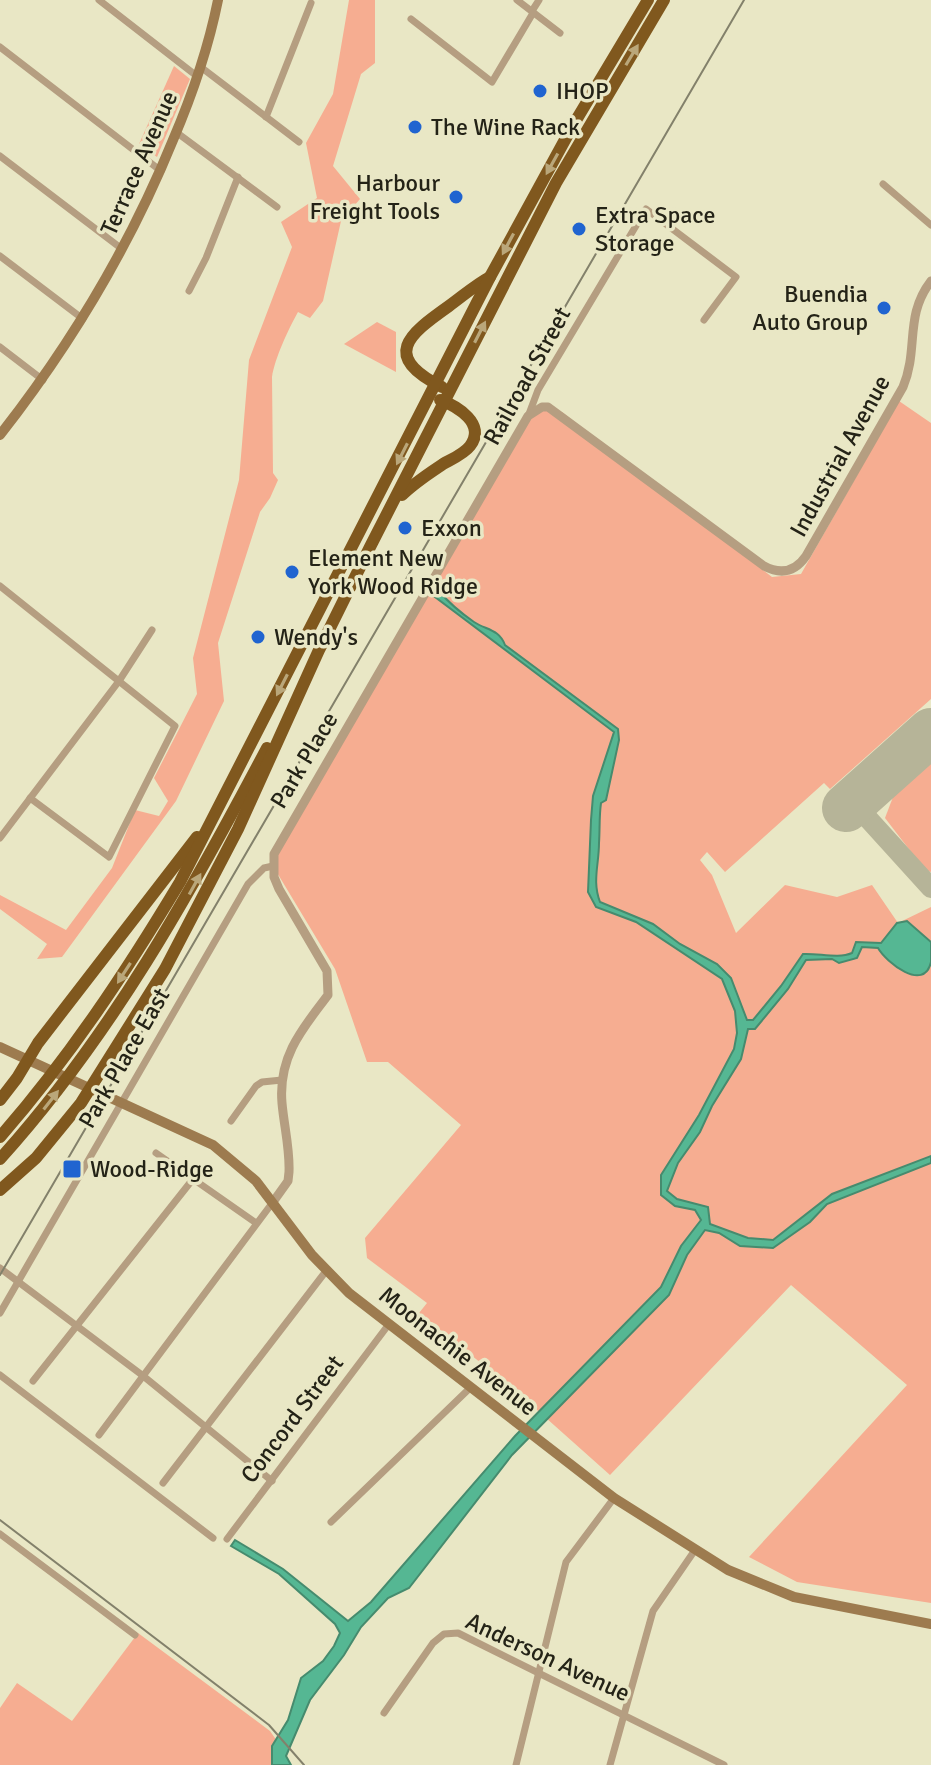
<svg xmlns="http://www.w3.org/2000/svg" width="931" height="1765" font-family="Signika,sans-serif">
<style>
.green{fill:#f6ad91}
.water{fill:#55b793;stroke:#468b6e;stroke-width:2}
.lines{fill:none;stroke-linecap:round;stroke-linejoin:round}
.taxiway{stroke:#b6b498;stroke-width:20}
.runway{stroke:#b6b498;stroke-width:48}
.minor{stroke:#b59e81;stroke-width:7}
.tertiary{stroke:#b59e81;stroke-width:9}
.secondary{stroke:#9d7b4f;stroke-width:10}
.trunk{stroke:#80581e;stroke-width:12}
.rail{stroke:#83816b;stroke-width:2}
.oneway{fill:#baa77a}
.poi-dot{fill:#2064d0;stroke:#e9e7c5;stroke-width:3}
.labels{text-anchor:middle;stroke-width:7;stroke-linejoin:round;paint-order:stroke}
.poi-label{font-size:24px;fill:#242317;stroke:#e9e7c5;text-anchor:start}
.street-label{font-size:24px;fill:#242317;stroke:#e9e7c5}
</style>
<rect width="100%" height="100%" fill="#e9e7c5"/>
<g class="green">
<path d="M349,0H375V63L361,74L333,166L360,199L341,221L323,301L310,318L298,312C288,330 275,358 272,377L273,473L278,480L270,498L260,512L218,643L224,701L176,801L62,957L37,959L47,944L0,909V895L66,930L112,868L135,810L159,816L168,801L154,778L197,694L193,658L239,480L249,360L292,247L281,222L317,198L306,143L333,94Z"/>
<path d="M174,66L190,79L157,157L139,144Z"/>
<path d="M377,322L396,332V372L344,344Z"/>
<path d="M899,401L931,423V699L830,789L824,783L725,872L707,852L700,860L712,875L736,933L785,885L837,897L872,885L898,923L931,907V1603L797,1582L749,1557L907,1385L791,1285L610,1475L518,1393L419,1313L427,1303L367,1258L365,1238L461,1125L388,1062H367L335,969L273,866L274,854L532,409L562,412L772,577L801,574Z"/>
<path d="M931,763V872L925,870L885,818L893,797Z"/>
<path d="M138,1633L270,1731L277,1741L272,1746V1765H0V1708L17,1683L72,1721Z"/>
</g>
<path class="water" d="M439,591C449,603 461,613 474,622C486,630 499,629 505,645L618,729L619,740L606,800L601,803C599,817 600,829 599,843C599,865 592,881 600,902L653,924L680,944L717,964L731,978L747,1020H753L781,986L803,954C819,953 838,959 852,953L856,942L881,943L897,923L907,921L931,942C931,948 931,956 931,962C924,993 886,962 878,948L862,947L857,958L839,963L832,959L806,960L788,989L755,1029H748L741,1059L712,1106L700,1132L678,1163L667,1191L677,1199L708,1207L710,1224L748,1238L773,1240L832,1194L931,1156V1163L827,1204L810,1222L773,1248L740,1246L719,1233L705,1230L687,1255L669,1295L512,1455L409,1588L388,1598L361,1627L344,1655L310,1700L286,1756L291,1765H272V1746L288,1720L301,1678L323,1661L334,1646L340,1633L335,1624L279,1574L231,1546L235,1540L283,1569L348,1621L371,1602L515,1436L661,1287L681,1246L701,1220L695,1210L675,1206L661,1195V1175L699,1115L734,1049L737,1033L735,1011L722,979L636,922L596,907L588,892L591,820L593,796L614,732L435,597Z"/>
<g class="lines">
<path class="taxiway" d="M853,802L931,888"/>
<path class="runway" d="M846,808L931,732"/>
<g class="minor">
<path d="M99,0L198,77"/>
<path d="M517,0L560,33"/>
<path d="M532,11L539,0"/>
<path d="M411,19L492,82L533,13"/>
<path d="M0,47L161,171"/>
<path d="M202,68L299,142"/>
<path d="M266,117L311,3"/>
<path d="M176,132L277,207"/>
<path d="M0,156L122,249"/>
<path d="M883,184L931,225"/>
<path d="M0,256L83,319"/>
<path d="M189,291L206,258L238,177"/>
<path d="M0,347L43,380"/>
<path d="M529,414L538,390L646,209L736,277L704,320"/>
<path d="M0,586L175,726L109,857L30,798"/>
<path d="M0,838L119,681L152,630"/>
<path d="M231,1121L256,1086L262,1082L282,1080"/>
<path d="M156,1153L256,1223"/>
<path d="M0,1268L142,1375L272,1481"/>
<path d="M0,1313L248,884L264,868L273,866"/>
<path d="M0,1375L213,1538"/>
<path d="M33,1381L193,1179"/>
<path d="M99,1435L273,1202"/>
<path d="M163,1483L326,1271"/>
<path d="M331,1522L471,1387"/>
<path d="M0,1534L135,1635"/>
<path d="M227,1539L389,1324"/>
<path d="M384,1713L433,1643L444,1634L458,1633L724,1765"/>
<path d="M516,1765L566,1562L614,1498"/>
<path d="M610,1765L653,1611L695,1550"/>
</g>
<path class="tertiary" d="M273,1202L288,1181L289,1172C290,1149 284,1126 282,1103C278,1057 302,1029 328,995L327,971L279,889L274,877V854L528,416L542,407H548L764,566C781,575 795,572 806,556L903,387C919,349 904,316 931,281"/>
<g class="secondary">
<path d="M0,435C72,343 129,248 173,140C193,93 208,50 218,0"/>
<path d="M0,1047L213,1145L256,1181L312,1255L349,1293L614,1498L728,1570L794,1597L931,1624"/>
</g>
<g class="trunk">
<path d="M442,387C381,356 408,335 449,306C463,296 475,285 490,277"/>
<path d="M402,495C414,483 428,474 443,464C452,459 464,454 470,446C487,424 457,406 440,400"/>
<path d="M0,1100L17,1078L38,1043L197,837"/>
<path d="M0,1137C69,1058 126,972 180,882L490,277L572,127L648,0"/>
<path d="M0,1159C111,1036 190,894 267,748"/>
<path d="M0,1190L36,1158L81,1103L165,969L238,829L319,650L370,547L556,183L664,0"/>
</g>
<g class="rail">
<path d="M0,1275L744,0"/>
<path d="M0,1520L269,1725L304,1765"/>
</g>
</g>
<defs><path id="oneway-solid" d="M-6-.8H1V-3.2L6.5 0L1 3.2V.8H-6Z" transform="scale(2)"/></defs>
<g class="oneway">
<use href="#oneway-solid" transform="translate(632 55) rotate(-59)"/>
<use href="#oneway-solid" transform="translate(552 164) rotate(119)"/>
<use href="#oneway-solid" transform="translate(508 244) rotate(118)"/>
<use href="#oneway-solid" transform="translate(480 332) rotate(-63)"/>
<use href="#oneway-solid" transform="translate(402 454) rotate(117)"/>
<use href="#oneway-solid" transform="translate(282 685) rotate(117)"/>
<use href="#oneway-solid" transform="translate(195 884) rotate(-61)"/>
<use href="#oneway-solid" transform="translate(124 973) rotate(123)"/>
<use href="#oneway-solid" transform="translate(51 1100) rotate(-52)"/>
</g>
<g class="poi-dot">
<circle cx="540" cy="91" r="8"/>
<circle cx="415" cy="127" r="8"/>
<circle cx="456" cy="197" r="8"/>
<circle cx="579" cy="229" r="8"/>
<circle cx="884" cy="308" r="8"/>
<circle cx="405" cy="528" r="8"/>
<circle cx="292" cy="572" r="8"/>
<circle cx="258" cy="637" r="8"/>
<rect x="62" y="1159" width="20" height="20" rx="4"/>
</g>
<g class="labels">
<g class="poi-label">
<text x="556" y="99">IHOP</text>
<text x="431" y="135">The Wine Rack</text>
<text x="440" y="191" text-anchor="end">Harbour<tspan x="440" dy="28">Freight Tools</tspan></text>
<text x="595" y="223">Extra Space<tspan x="595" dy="28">Storage</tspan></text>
<text x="868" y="302" text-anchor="end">Buendia<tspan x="868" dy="28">Auto Group</tspan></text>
<text x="421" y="536">Exxon</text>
<text x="308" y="566">Element New<tspan x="308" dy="28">York Wood Ridge</tspan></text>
<text x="274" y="645">Wendy's</text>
<text x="90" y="1177">Wood-Ridge</text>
</g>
<g class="street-label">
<text transform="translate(139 163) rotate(-66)" y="8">Terrace Avenue</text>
<text transform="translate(527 376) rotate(-61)" y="8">Railroad Street</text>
<text transform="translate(840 456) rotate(-61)" y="8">Industrial Avenue</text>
<text transform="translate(304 760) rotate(-59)" y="8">Park Place</text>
<text transform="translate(124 1058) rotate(-60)" y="8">Park Place East</text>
<text transform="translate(458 1351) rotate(38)" y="8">Moonachie Avenue</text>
<text transform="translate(292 1419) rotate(-53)" y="8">Concord Street</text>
<text transform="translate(548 1657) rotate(25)" y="8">Anderson Avenue</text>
</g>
</g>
</svg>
